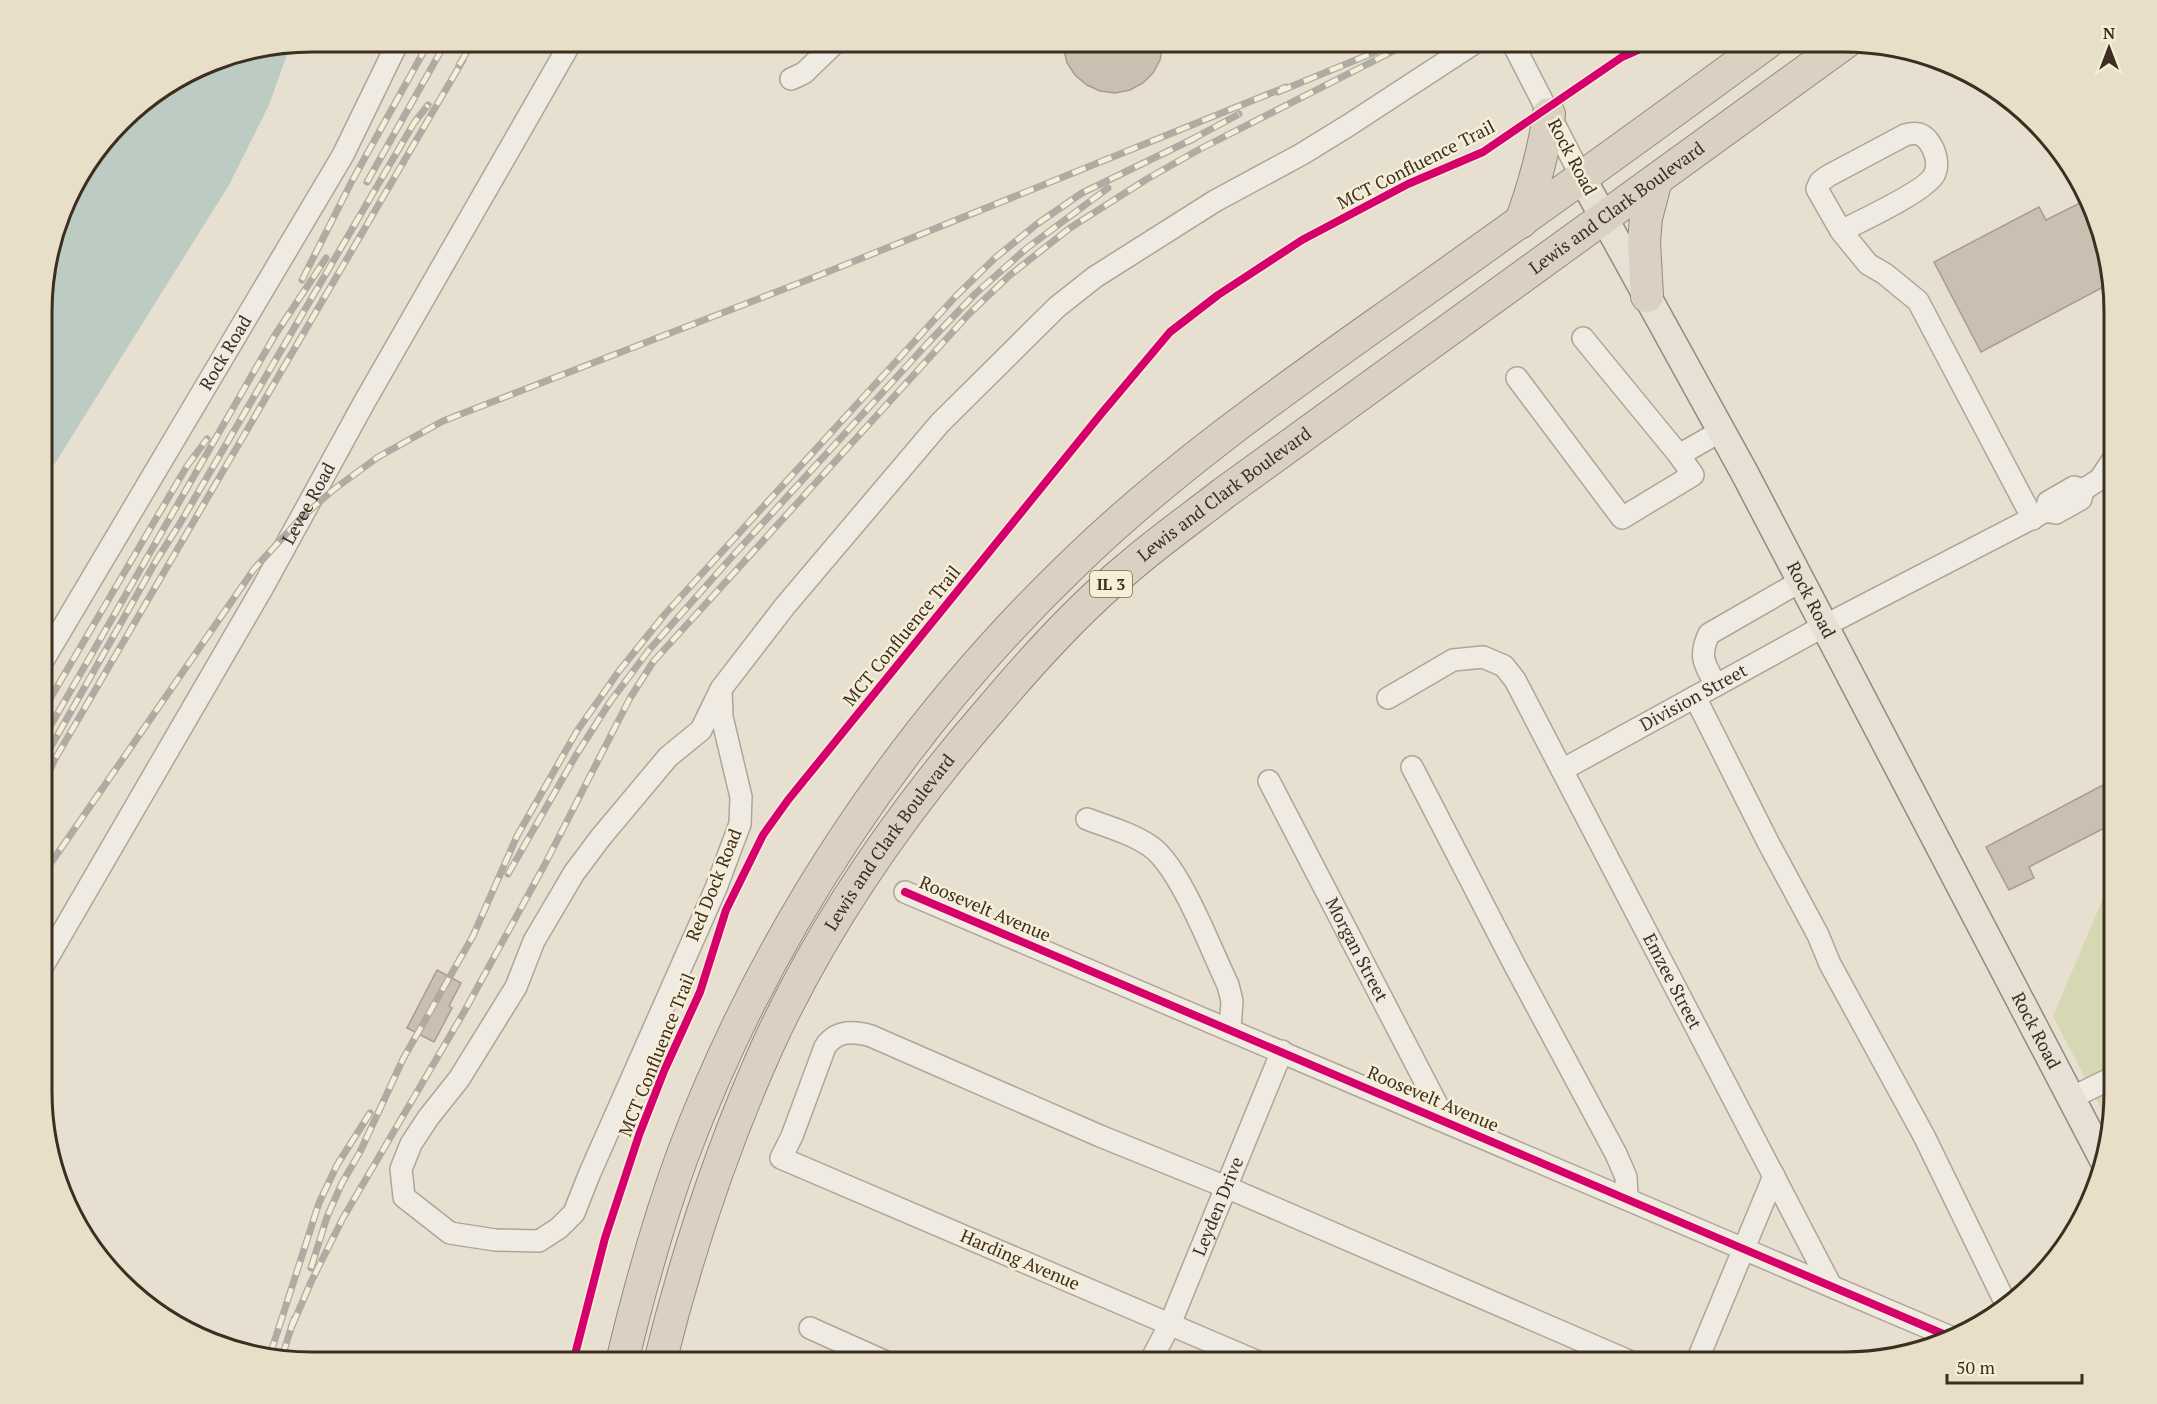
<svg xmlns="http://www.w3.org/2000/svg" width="2157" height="1404" font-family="'PT Serif',serif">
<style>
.green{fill:#d6d7b3}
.water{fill:#bcccc2}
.building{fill:#cbbfb2;stroke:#a89c90;stroke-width:1.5}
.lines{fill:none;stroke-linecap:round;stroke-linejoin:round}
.minor-casing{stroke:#ada599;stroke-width:24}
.major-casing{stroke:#928b80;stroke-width:30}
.highway-casing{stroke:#928b80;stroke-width:34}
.minor{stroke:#efebe3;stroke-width:21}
.major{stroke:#e6e1d4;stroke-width:27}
.highway{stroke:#dad1c2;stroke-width:32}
.rail-casing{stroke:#afaaa2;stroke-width:7}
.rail{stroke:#f7eed8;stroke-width:4.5;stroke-dasharray:14;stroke-linecap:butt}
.cycleway-casing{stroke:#f7eed8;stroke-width:11}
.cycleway{stroke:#d6006c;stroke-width:8}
.labels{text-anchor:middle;stroke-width:5;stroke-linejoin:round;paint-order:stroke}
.shield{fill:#f7eed8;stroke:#756857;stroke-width:1.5}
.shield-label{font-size:16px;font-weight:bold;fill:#3d2e20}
.street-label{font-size:18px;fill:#3d2e20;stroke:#f7eed8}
.rim{fill:none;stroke:#3d2e20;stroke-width:3}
</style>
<rect width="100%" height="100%" fill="#e7e0d1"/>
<path class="green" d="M2114,873V1109L2111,1128L2053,1016Z"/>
<g class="water">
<path d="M290,46L269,105L229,185L44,481V277L70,192L134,109L209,62Z"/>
<path d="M2114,536V572L2107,553V542Z"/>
</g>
<g class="building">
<path d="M1062,42H1164L1160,60L1153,73L1143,83L1130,90L1115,93L1100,91L1087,85L1075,75L1067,63Z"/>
<path d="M2086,200L2111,283L1981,352L1934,262L2039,207L2046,220Z"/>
<path d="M2103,785L2114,805V823L2029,867L2034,878L2009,890L1986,847Z"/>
<path d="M437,970L461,983L449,1006L452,1008L434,1042L407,1028Z"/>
</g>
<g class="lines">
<defs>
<g id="minor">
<path d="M1512,42L1582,178"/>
<path d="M791,79L804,73L836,42"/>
<path d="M1841,231C1859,222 1930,189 1935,173C1939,163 1935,150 1929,142C1923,133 1915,132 1905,135L1828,176L1820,182L1817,189L1841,231L1868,264L1885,274L1918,301L2033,519"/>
<path d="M1583,338L1679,455"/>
<path d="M1517,378L1622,518L1693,475L1679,455L1721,431"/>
<path d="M2074,487L2083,490L2081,499L2056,513L2046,511L2048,502Z"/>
<path d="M2083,490L2100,479L2114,458"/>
<path id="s1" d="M44,659L343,155L398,42"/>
<path d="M1716,685C1705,665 1698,657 1709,634L1801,581"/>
<path d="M721,689L722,717L741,797L740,824L716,888L589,1175L574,1213L559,1228L539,1241L495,1240L450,1233L404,1197L401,1169L411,1144L428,1118L459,1079L516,987L534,941L574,873L601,837L668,757L701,730L721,689L785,606L940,423L1057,307L1095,277L1215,201L1302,154L1349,125L1476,42"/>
<path d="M1695,697L1769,844L1818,935L1830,964L1924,1136L2005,1302"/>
<path id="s2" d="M1388,698L1453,660L1483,657L1504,666L1515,680L1830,1284"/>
<path d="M1412,767L1514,964L1616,1154L1626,1177L1627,1197"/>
<path id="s3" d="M1562,770L1824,626L2046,511"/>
<path id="s4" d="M1269,781L1445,1120"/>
<path d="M1087,819C1108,827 1131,833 1150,846C1180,866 1211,950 1228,985L1232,1001L1230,1029"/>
<path d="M905,892L1948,1336"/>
<path id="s5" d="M44,964L263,587L365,401L571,42"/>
<path d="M2071,1098L2114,1077"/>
<path d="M810,1328L886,1362"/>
<path d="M1697,1361L1774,1176"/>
<path id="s6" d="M1150,1362L1170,1324L1282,1051"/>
<path d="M1258,1362L781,1158L792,1136L825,1047C836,1030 854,1031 871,1036L1100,1136L1226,1187L1631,1362"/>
</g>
<g id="major">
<path id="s7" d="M1582,178L1744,472L2104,1161"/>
</g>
<g id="highway">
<path d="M1521,222C1534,186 1544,152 1549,114"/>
<path d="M1647,296L1644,242L1646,218L1656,180"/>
<path d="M622,1362C639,1291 658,1222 683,1154C767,931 903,727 1074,563C1178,462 1298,380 1416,296C1534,212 1651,128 1768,42"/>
<path id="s8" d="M660,1362C687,1253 722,1147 768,1045C824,923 903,810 991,709C1033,659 1078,609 1128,568C1159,541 1192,518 1224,493L1846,42"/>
</g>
</defs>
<use href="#minor" class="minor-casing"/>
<use href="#major" class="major-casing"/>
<use href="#highway" class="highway-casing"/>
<use href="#minor" class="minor"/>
<use href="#major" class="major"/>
<use href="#highway" class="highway"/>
<defs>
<g id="rail">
<path d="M459,65L473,42"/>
<path d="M1278,92L1375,52"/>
<path d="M1189,141L1239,114"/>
<path d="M367,182L446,42"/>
<path d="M302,280L352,181L429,42"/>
<path d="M44,709L187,466L207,439"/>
<path d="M44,737L275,335L326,258"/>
<path d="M44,759L156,561L179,525L414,123L428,105"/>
<path d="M44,783L55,759L463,60"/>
<path d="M44,873L254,569L299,520L333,490L378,457L443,421L815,277L1286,87"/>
<path d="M508,874L575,757L610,702L649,650L730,559L926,345L975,294L1027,248L1108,188"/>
<path d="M311,1268L327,1217L342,1183L360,1152L403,1059L473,936L517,836L577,731L619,671L665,614L956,296L995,258L1037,224L1082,193L1195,138"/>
<path d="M292,1326L311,1282L343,1218L464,1012L544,866L630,698L653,662L969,314L1010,275L1070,228L1147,179L1200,149L1411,42"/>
<path d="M270,1355L319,1203L337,1165L370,1113"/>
<path d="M282,1357L294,1319"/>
</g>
</defs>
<use href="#rail" class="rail-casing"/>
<use href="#rail" class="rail"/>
<defs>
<g id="cycleway">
<path d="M905,892L1948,1336"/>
<path d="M573,1362L605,1238L639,1135L664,1071L700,992L726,910L763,835L788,800L1101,414L1170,332L1218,295L1302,240L1408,184L1483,152L1622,57L1656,42"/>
</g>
</defs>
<use href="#cycleway" class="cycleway-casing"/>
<use href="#cycleway" class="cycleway"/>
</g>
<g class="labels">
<rect class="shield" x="1090" y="571" width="42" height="26" rx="4.5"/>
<g class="shield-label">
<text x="1111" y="590">IL 3</text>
</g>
<g class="street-label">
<text transform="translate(1572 157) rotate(62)" y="6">Rock Road</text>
<text transform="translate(1416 165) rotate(-27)" y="6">MCT Confluence Trail</text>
<text dy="6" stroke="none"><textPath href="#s8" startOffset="1544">Lewis and Clark Boulevard</textPath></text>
<text dy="6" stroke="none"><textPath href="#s1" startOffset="356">Rock Road</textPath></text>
<text dy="6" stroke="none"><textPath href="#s8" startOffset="1058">Lewis and Clark Boulevard</textPath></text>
<text dy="6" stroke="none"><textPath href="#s5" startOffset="531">Levee Road</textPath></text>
<text dy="6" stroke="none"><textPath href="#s7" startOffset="480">Rock Road</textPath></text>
<text transform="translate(902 636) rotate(-51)" y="6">MCT Confluence Trail</text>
<text dy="6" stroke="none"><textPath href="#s3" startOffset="150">Division Street</textPath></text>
<text dy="6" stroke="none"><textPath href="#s8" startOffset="572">Lewis and Clark Boulevard</textPath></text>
<text transform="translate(714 885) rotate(-68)" y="6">Red Dock Road</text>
<text transform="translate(985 909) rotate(23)" y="6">Roosevelt Avenue</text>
<text dy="6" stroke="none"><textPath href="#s4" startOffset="190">Morgan Street</textPath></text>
<text dy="6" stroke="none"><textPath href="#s2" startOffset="486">Emzee Street</textPath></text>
<text dy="6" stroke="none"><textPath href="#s7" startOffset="966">Rock Road</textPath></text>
<text transform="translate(657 1055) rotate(-68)" y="6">MCT Confluence Trail</text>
<text transform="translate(1433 1099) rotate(23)" y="6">Roosevelt Avenue</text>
<text dy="6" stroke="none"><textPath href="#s6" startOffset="170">Leyden Drive</textPath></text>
<text transform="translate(1020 1260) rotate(23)" y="6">Harding Avenue</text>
</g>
</g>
<path d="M0 0H2157V1404H0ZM312 52H1844A260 260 0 0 1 2104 312V1092A260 260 0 0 1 1844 1352H312A260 260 0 0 1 52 1092V312A260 260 0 0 1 312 52Z" fill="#e8dfc9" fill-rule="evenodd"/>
<path class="rim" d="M312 52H1844A260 260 0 0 1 2104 312V1092A260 260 0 0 1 1844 1352H312A260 260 0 0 1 52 1092V312A260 260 0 0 1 312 52Z"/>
<g transform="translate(2109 48)" stroke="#f7eed8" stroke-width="4.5" paint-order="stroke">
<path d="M0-4.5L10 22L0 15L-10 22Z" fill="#3d2e20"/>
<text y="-9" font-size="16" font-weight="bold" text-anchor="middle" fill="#3d2e20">N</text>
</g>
<path d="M1947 1374v9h135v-9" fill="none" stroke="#3d2e20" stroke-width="3"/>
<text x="1956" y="1374" font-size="18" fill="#3d2e20" stroke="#f7eed8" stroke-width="4.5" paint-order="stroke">50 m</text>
</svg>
